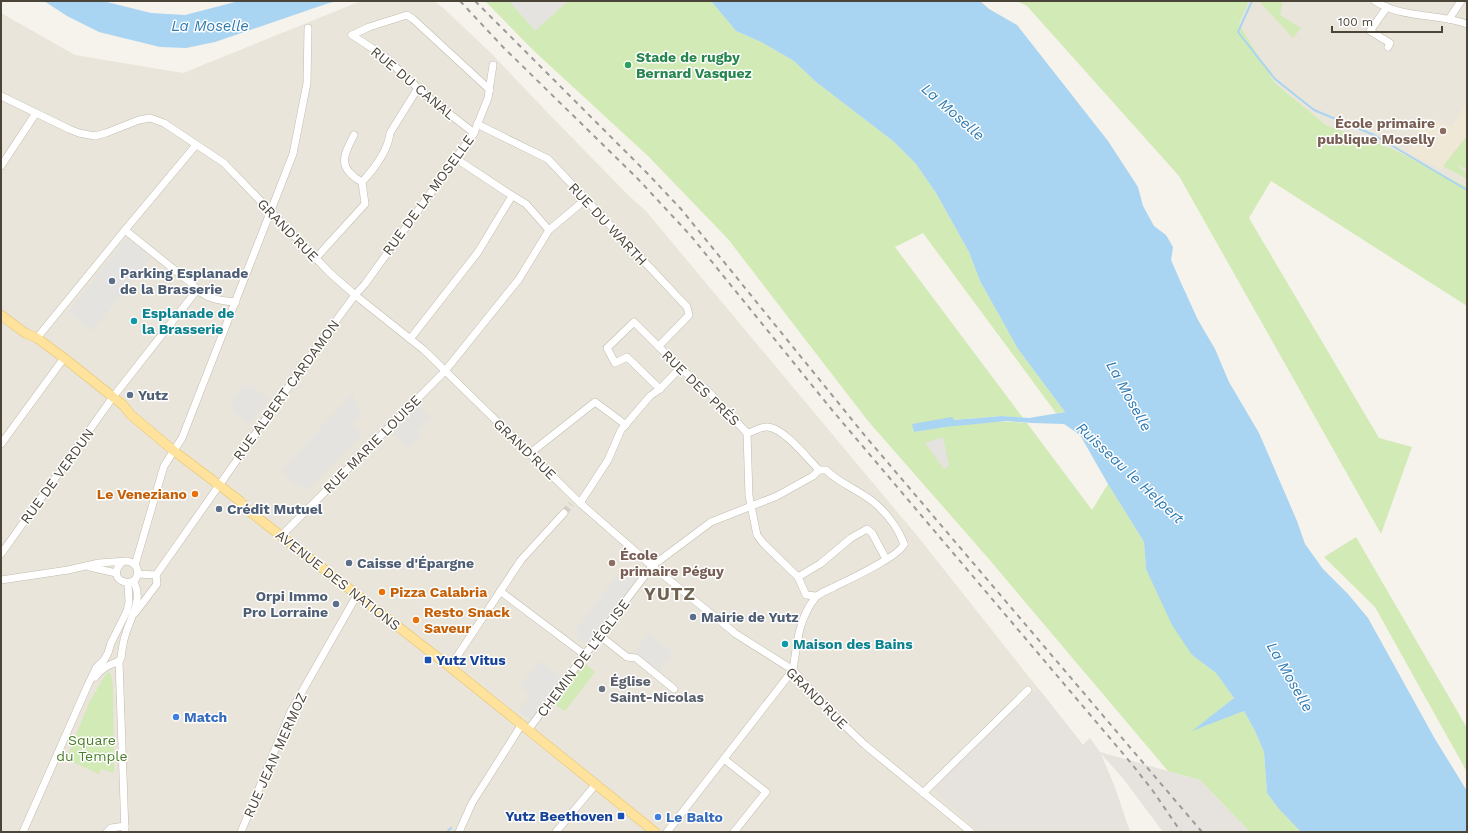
<svg xmlns="http://www.w3.org/2000/svg" width="1468" height="833" font-family="'Work Sans',sans-serif">
<style>
.residential{fill:#eae5da}
.industrial{fill:#e6e2dd}
.education{fill:#efe8d6}
.green{fill:#d2eab5}
.parking{fill:#e5e3e0}
.water{fill:#a9d4f2}
.lines{fill:none;stroke-linecap:round;stroke-linejoin:round}
.stream{stroke:#a9d4f2;stroke-width:2}
.minor-tunnel{stroke:#d4d0c8;stroke-width:7;stroke-dasharray:7 3.5;stroke-linecap:butt}
.minor-casing{stroke:#c2bbae;stroke-width:8}
.major-casing{stroke:#e6c16a;stroke-width:10}
.minor{stroke:#fff;stroke-width:7}
.major{stroke:#ffe39c;stroke-width:9}
.rail{stroke:#9a9a9a;stroke-width:2;stroke-dasharray:5 5;stroke-linecap:butt}
.leisure-dot{fill:#2e9e5b;stroke:#fff;stroke-width:1.5}
.education-dot{fill:#8d6e63;stroke:#fff;stroke-width:1.5}
.service-dot{fill:#5c6f8a;stroke:#fff;stroke-width:1.5}
.culture-dot{fill:#0f9aa8;stroke:#fff;stroke-width:1.5}
.food-dot{fill:#e8710a;stroke:#fff;stroke-width:1.5}
.transit-dot{fill:#1a4fb4;stroke:#fff;stroke-width:1.5}
.worship-dot{fill:#6b7280;stroke:#fff;stroke-width:1.5}
.shop-dot{fill:#3f7fe0;stroke:#fff;stroke-width:1.5}
.labels{text-anchor:middle;stroke-width:3;stroke-linejoin:round;paint-order:stroke}
.leisure-label{font-size:14px;font-weight:bold;fill:#27864d;stroke:#fff;text-anchor:start}
.street-label{font-size:14px;fill:#4b4439;stroke:#fff}
.education-label{font-size:14px;font-weight:bold;fill:#785e54;stroke:#fff;text-anchor:end}
.service-label{font-size:14px;font-weight:bold;fill:#4e5e75;stroke:#fff;text-anchor:start}
.culture-label{font-size:14px;font-weight:bold;fill:#0d838f;stroke:#fff;text-anchor:start}
.food-label{font-size:14px;font-weight:bold;fill:#c56008;stroke:#fff;text-anchor:start}
.transit-label{font-size:14px;font-weight:bold;fill:#164399;stroke:#fff;text-anchor:start}
.worship-label{font-size:14px;font-weight:bold;fill:#5b616d;stroke:#fff;text-anchor:start}
.shop-label{font-size:14px;font-weight:bold;fill:#366cbe;stroke:#fff;text-anchor:start}
.park-label{font-size:14px;fill:#4a7f2a;stroke:#fff}
.water-label{font-size:15px;font-style:italic;fill:#2e7ab2;stroke:#fff}
.district-label{font-size:18px;font-weight:bold;letter-spacing:1px;fill:#6e6250;stroke:#fff}
</style>
<rect width="100%" height="100%" fill="#f6f3ec"/>
<g class="residential">
<path d="M361,1H433L441,6L491,53L547,112L629,196L645,210L919,538L1083,745L1090,738L1109,773L1130,832H1V13L75,55L183,73Z"/>
<path d="M1249,1H1467V187L1393,149L1326,125L1275,83L1239,24Z"/>
</g>
<path class="industrial" d="M1039,689L1083,745L1090,738L1100,752L1200,780L1250,832H1163L1122,777L1101,754L1116,790L1130,832H981L947,803L933,789L1025,700Z"/>
<path class="education" d="M1467,102V136L1442,170L1408,153L1426,117L1452,127Z"/>
<g class="green">
<path d="M485,1H711L736,31L761,42L794,61L816,82L893,141L916,164L936,193L969,252L980,281L1018,349L1065,412L1056,413L923,233L895,247L1023,418L1002,416L953,420L952,418L913,424L914,432C951,426 990,419 1027,423L1092,510L1108,484L1144,542L1146,569L1192,655L1216,673L1234,698L1194,730L1244,711L1255,731L1264,752L1267,793L1278,808L1301,832H1250L1200,780L1168,771L988,558L868,421L728,239L648,156L534,51Z"/>
<path d="M1017,1H1249L1239,24L1275,83L1326,125L1393,149L1467,187V306L1271,181L1249,218L1379,438L1412,447L1381,534L1179,176L1027,6Z"/>
<path d="M1259,1H1283L1280,15L1301,28L1293,38Z"/>
<path d="M1467,136V169L1457,165L1465,172L1467,171V179L1443,166Z"/>
<path d="M1356,537L1467,728V772L1375,607L1324,557Z"/>
<path d="M584,663L595,672L565,711L554,704Z"/>
<path d="M109,672L111,675L113,686L114,773L101,769L99,774L66,759L89,703L105,675Z"/>
</g>
<g class="parking">
<path d="M509,1H568L535,31Z"/>
<path d="M127,238L151,258L92,331L68,312Z"/>
<path d="M250,384L270,399L250,423L231,411L234,407L230,403L242,386L245,389Z"/>
<path d="M352,393L361,415L352,424L361,435L308,490L302,485L299,488L282,471Z"/>
<path d="M417,404L430,418L418,430L422,435L408,449L392,431L401,423L400,421Z"/>
<path d="M943,437L949,466L944,469L925,443Z"/>
<path d="M623,568L637,579L589,643L582,642L574,632Z"/>
<path d="M649,634L673,653L658,672L634,652Z"/>
<path d="M539,661L563,679L532,720L518,711L531,695L520,686Z"/>
</g>
<g class="water">
<path d="M44,1H103L151,13L185,15L239,1H337L326,4L215,42L186,48L160,47L99,32L67,16Z"/>
<path d="M711,1H980L989,9L1017,25L1108,141L1138,187L1143,206L1154,226L1166,235L1173,247L1171,260L1182,285L1198,320L1215,349L1229,382L1259,433L1297,521L1305,544L1323,569L1348,594L1368,618L1435,739L1467,791V832H1301L1278,808L1267,793L1264,752L1255,731L1244,711L1192,731L1234,698L1216,673L1192,655L1172,625L1146,569L1144,542L1108,484L1080,435L1064,424L1032,423L1007,421L945,427L914,432L912,424L952,417L954,420L1002,416L1029,418L1065,412L1018,349L980,281L969,252L936,193L916,164L893,141L816,82L794,61L761,42L736,31Z"/>
</g>
<g class="lines">
<g class="stream">
<path d="M1252,1L1238,32L1275,79L1314,110L1374,135L1467,190"/>
<path d="M447,832L451,828"/>
</g>
<path class="minor-tunnel" d="M564,513L571,504"/>
<defs>
<g id="minor">
<path d="M1375,1C1402,19 1438,13 1467,24"/>
<path d="M1387,7L1370,31L1390,43L1388,47"/>
<path d="M1449,19L1461,1"/>
<path d="M352,35L369,27L407,15L413,19L490,90"/>
<path d="M352,35L384,56L424,94L474,133"/>
<path d="M1,96L69,129L79,133L95,136L106,133L139,120L150,118L164,123L224,163L330,273L355,295L424,350L580,503L652,566L736,634L793,670L825,707L865,745L971,832"/>
<path d="M477,124L548,159L687,307L689,315L659,346"/>
<path d="M354,135C343,156 337,168 362,182"/>
<path d="M455,158L508,193L526,204L549,230"/>
<path d="M1,166L36,113"/>
<path d="M125,230L196,145"/>
<path d="M315,259L365,204L362,182C374,169 388,151 390,133L418,88"/>
<path d="M37,338L125,230L192,284C203,298 219,301 236,302"/>
<path d="M410,339L478,252L512,196"/>
<path d="M660,389L627,357L615,363L607,348L634,322L680,368L707,390L747,433"/>
<path d="M747,433L749,496L757,535L763,543L798,577L806,595L816,596"/>
<path d="M747,433C755,432 760,426 768,427C785,429 807,458 819,470"/>
<path d="M1,444L64,358"/>
<path d="M529,454L595,402L626,425"/>
<path d="M819,470H826C841,485 862,491 877,505C888,515 899,530 904,544"/>
<path d="M580,503L608,460L621,430L650,396L660,389L680,368"/>
<path d="M282,535L445,371L519,279L549,230L586,199"/>
<path d="M1,554L113,397L197,290"/>
<path d="M135,565L164,466L182,438L293,154L307,83L308,28"/>
<path d="M90,567L116,573"/>
<path d="M138,574L156,575"/>
<path d="M156,575L313,352L355,295L365,284L474,133L488,98L493,65"/>
<path d="M798,577L820,564L851,538L867,529L872,533L886,559"/>
<path d="M1,580L68,570L99,563L127,561L133,563L137,568C143,592 102,583 122,562"/>
<path d="M500,591L585,655"/>
<path d="M135,613L157,584L156,575"/>
<path d="M599,635L627,657L636,658L674,689"/>
<path d="M450,667L521,560L564,513"/>
<path d="M95,677C102,668 109,665 119,661"/>
<path d="M528,730L652,566L711,522L777,496L813,476L819,470"/>
<path d="M724,759L766,792L734,832"/>
<path d="M923,793L1028,690"/>
<path d="M23,832L87,687L96,668L104,660L108,653L111,643L127,611L129,602L128,583"/>
<path d="M107,832L111,828L125,826"/>
<path d="M125,832L119,661L121,658C122,649 123,641 126,633C131,616 144,598 133,581"/>
<path d="M241,832L291,711L357,595"/>
<path d="M459,832L472,803L522,724"/>
<path d="M556,832L596,784"/>
<path d="M667,832L793,670C797,644 798,620 815,598C819,593 828,590 834,587C848,580 900,556 904,544"/>
</g>
<path id="major" d="M1,315L25,333L37,338L64,358L123,405L131,415L174,451L240,501L249,511L450,667L655,832"/>
</defs>
<use href="#minor" class="minor-casing"/>
<use href="#major" class="major-casing"/>
<use href="#minor" class="minor"/>
<use href="#major" class="major"/>
<g class="rail">
<path d="M460,1L503,47L638,179L691,236L832,410L1131,763L1153,791L1181,832"/>
<path d="M475,1L647,173L681,209L866,437L1202,832"/>
</g>
</g>
<circle class="leisure-dot" cx="628" cy="65" r="4"/>
<g class="education-dot">
<circle cx="1443" cy="131" r="4"/>
<circle cx="612" cy="563" r="4"/>
</g>
<g class="service-dot">
<circle cx="112" cy="281" r="4"/>
<circle cx="130" cy="395" r="4"/>
<circle cx="219" cy="509" r="4"/>
<circle cx="349" cy="563" r="4"/>
<circle cx="336" cy="604" r="4"/>
<circle cx="693" cy="617" r="4"/>
</g>
<g class="culture-dot">
<circle cx="134" cy="321" r="4"/>
<circle cx="785" cy="644" r="4"/>
</g>
<g class="food-dot">
<circle cx="195" cy="494" r="4"/>
<circle cx="382" cy="592" r="4"/>
<circle cx="416" cy="620" r="4"/>
</g>
<g class="transit-dot">
<rect x="424" y="656" width="8" height="8" rx="2"/>
<rect x="617" y="812" width="8" height="8" rx="2"/>
</g>
<circle class="worship-dot" cx="602" cy="689" r="4"/>
<g class="shop-dot">
<circle cx="176" cy="717" r="4"/>
<circle cx="658" cy="817" r="4"/>
</g>
<g class="labels">
<g class="leisure-label">
<text x="636" y="62">Stade de rugby<tspan x="636" dy="16">Bernard Vasquez</tspan></text>
</g>
<g class="street-label">
<text transform="translate(413 83) rotate(40)" y="5">RUE DU CANAL</text>
<text transform="translate(428 195) rotate(-54)" y="5">RUE DE LA MOSELLE</text>
<text transform="translate(608 224) rotate(47)" y="5">RUE DU WARTH</text>
<text transform="translate(288 230) rotate(46)" y="5">GRAND'RUE</text>
<text transform="translate(701 388) rotate(44)" y="5">RUE DES PRÉS</text>
<text transform="translate(286 390) rotate(-54)" y="5">RUE ALBERT CARDAMON</text>
<text transform="translate(372 444) rotate(-45)" y="5">RUE MARIE LOUISE</text>
<text transform="translate(525 449) rotate(44)" y="5">GRAND'RUE</text>
<text transform="translate(57 476) rotate(-54)" y="5">RUE DE VERDUN</text>
<text transform="translate(338 580) rotate(38)" y="5">AVENUE DES NATIONS</text>
<text transform="translate(583 658) rotate(-53)" y="5">CHEMIN DE L'ÉGLISE</text>
<text transform="translate(817 698) rotate(45)" y="5">GRAND'RUE</text>
<text transform="translate(275 755) rotate(-66)" y="5">RUE JEAN MERMOZ</text>
</g>
<g class="education-label">
<text x="1435" y="128">École primaire<tspan x="1435" dy="16">publique Moselly</tspan></text>
<text x="620" y="560" text-anchor="start">École<tspan x="620" dy="16">primaire Péguy</tspan></text>
</g>
<g class="service-label">
<text x="120" y="278">Parking Esplanade<tspan x="120" dy="16">de la Brasserie</tspan></text>
<text x="138" y="400">Yutz</text>
<text x="227" y="514">Crédit Mutuel</text>
<text x="357" y="568">Caisse d'Épargne</text>
<text x="328" y="601" text-anchor="end">Orpi Immo<tspan x="328" dy="16">Pro Lorraine</tspan></text>
<text x="701" y="622">Mairie de Yutz</text>
</g>
<g class="culture-label">
<text x="142" y="318">Esplanade de<tspan x="142" dy="16">la Brasserie</tspan></text>
<text x="793" y="649">Maison des Bains</text>
</g>
<g class="food-label">
<text x="187" y="499" text-anchor="end">Le Veneziano</text>
<text x="390" y="597">Pizza Calabria</text>
<text x="424" y="617">Resto Snack<tspan x="424" dy="16">Saveur</tspan></text>
</g>
<g class="transit-label">
<text x="436" y="665">Yutz Vitus</text>
<text x="613" y="821" text-anchor="end">Yutz Beethoven</text>
</g>
<g class="worship-label">
<text x="610" y="686">Église<tspan x="610" dy="16">Saint-Nicolas</tspan></text>
</g>
<g class="shop-label">
<text x="184" y="722">Match</text>
<text x="666" y="822">Le Balto</text>
</g>
<g class="park-label">
<text x="92" y="745">Square<tspan x="92" dy="16">du Temple</tspan></text>
</g>
<g class="water-label">
<text x="210" y="31">La Moselle</text>
<text transform="translate(953 112) rotate(41)" y="5">La Moselle</text>
<text transform="translate(1129 396) rotate(61)" y="5">La Moselle</text>
<text transform="translate(1130 473) rotate(43)" y="5">Ruisseau le Helpert</text>
<text transform="translate(1290 677) rotate(60)" y="5">La Moselle</text>
</g>
<g class="district-label">
<text x="670" y="600">YUTZ</text>
</g>
</g>
<rect width="1468" height="833" fill="none" stroke="#4b4439" stroke-width="4"/>
<path d="M1332 26v6h110v-6" fill="none" stroke="#4b4439" stroke-width="2"/>
<text x="1338" y="26" font-size="12" fill="#4b4439" stroke="#ffffff" stroke-width="3" paint-order="stroke">100 m</text>
</svg>
